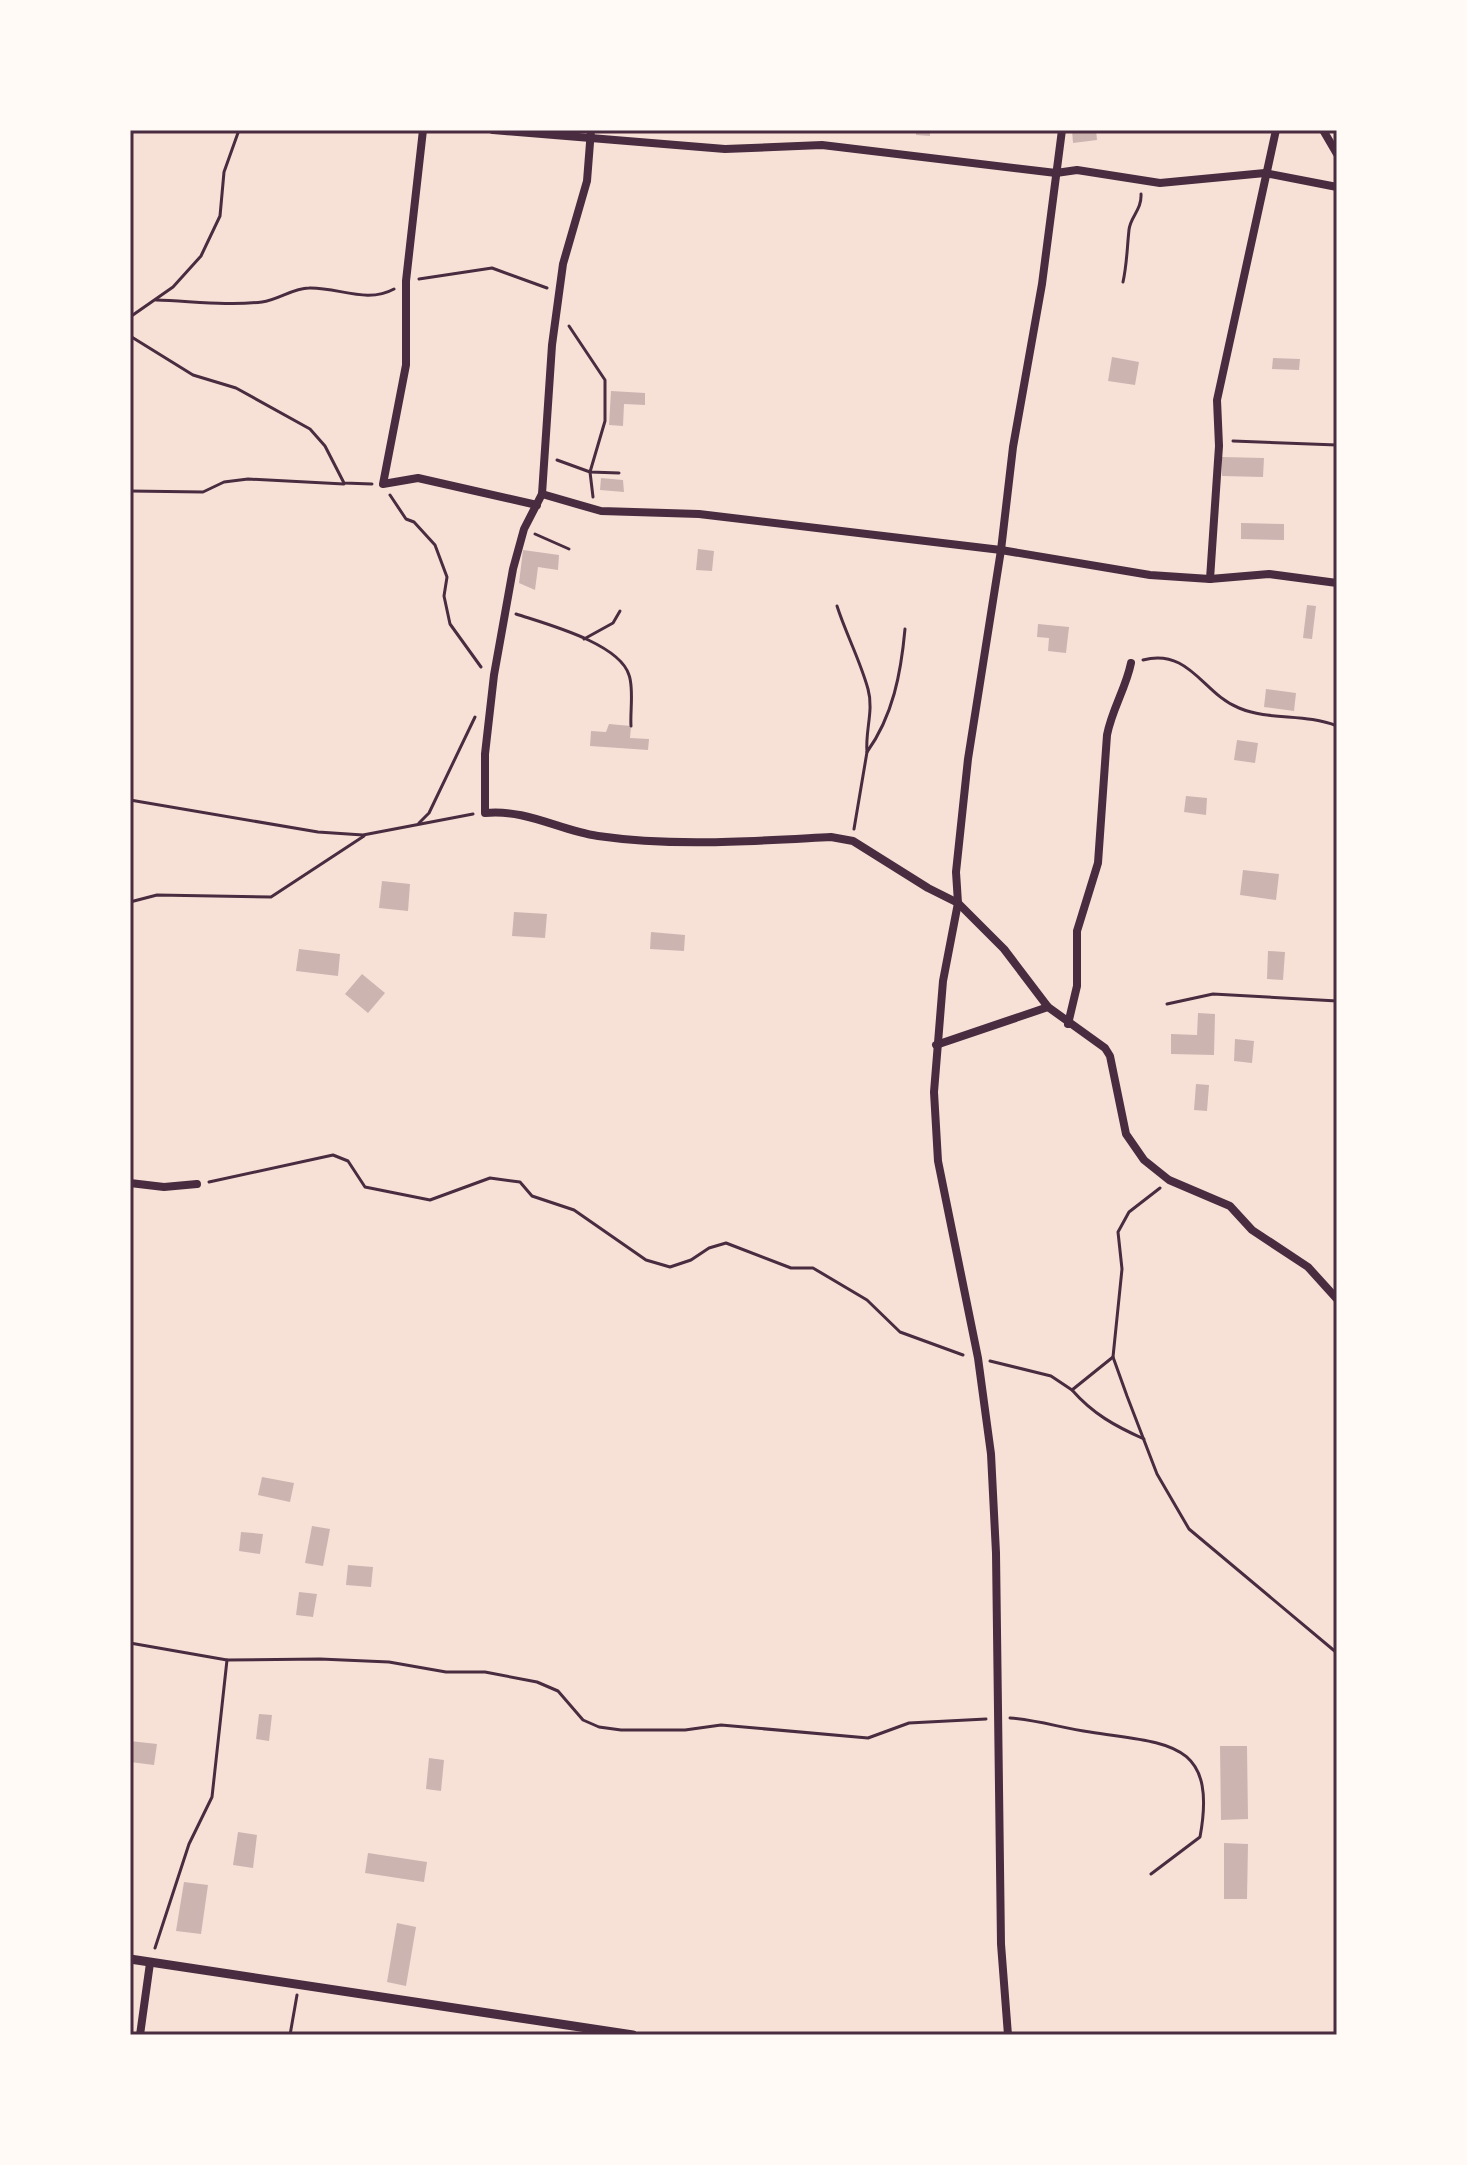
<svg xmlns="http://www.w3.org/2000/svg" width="1467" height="2165" font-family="Roboto,sans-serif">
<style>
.building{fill:#ccb4b1}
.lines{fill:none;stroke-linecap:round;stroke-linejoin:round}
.path{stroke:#4a2c40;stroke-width:3}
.minor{stroke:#4a2c40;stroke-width:8}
.tertiary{stroke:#4a2c40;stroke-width:9}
.neatline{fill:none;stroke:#4a2c40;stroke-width:3}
</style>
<rect width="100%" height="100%" fill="#f7e1d7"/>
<g class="building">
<path d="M916,130H930V136L916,135Z"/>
<path d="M1072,130H1096L1097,140L1073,143Z"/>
<path d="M1112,357L1139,362L1135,385L1108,381Z"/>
<path d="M1273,358L1300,359L1299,370L1272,369Z"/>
<path d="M611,391L645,393V405L624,404L623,426L609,425Z"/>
<path d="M1222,457L1264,458L1263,477L1222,476Z"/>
<path d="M601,478L623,480L624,492L600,490Z"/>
<path d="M1241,523L1284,524V540L1241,539Z"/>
<path d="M698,549L714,551L712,571L696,570Z"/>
<path d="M523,550L559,555L558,570L538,567L535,590L519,583Z"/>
<path d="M1307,605L1316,606L1312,639L1303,638Z"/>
<path d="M1038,624L1069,627L1066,653L1048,651L1049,638L1037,637Z"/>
<path d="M1266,689L1296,693L1294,711L1264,707Z"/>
<path d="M609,724L631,726L630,738L649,739L648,750L590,746L591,731L606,732Z"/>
<path d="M1237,740L1258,743L1255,763L1234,760Z"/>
<path d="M1186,796L1207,798L1206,815L1184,812Z"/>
<path d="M1243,870L1279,874L1276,900L1240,895Z"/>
<path d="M382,881L410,884L408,911L379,908Z"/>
<path d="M514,912L547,914L545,938L512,936Z"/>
<path d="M651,932L685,935L684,951L650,949Z"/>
<path d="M299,949L340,954L338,976L296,971Z"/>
<path d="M1268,951L1285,952L1283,980L1267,979Z"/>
<path d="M362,974L385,993L368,1013L345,994Z"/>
<path d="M1198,1013L1215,1014L1214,1055L1171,1054V1034L1197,1035Z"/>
<path d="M1235,1039L1254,1041L1252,1063L1234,1061Z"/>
<path d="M1196,1084L1209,1085L1207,1111L1194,1110Z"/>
<path d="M262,1477L294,1483L290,1502L258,1495Z"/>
<path d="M312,1526L330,1529L323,1566L305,1563Z"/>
<path d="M241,1532L263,1534L260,1554L239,1551Z"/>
<path d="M348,1565L373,1567L371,1587L346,1585Z"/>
<path d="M299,1592L317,1594L313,1617L296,1615Z"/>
<path d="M259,1714L272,1715L269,1741L256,1739Z"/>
<path d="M130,1741L157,1744L154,1765L130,1762Z"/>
<path d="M1220,1746H1247L1248,1819L1221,1820Z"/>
<path d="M429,1758L444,1760L441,1791L426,1789Z"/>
<path d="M238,1832L257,1835L253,1868L233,1865Z"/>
<path d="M1224,1843L1248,1844L1247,1899H1224Z"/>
<path d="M368,1853L427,1862L424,1882L365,1873Z"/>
<path d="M184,1882L208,1885L201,1934L176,1931Z"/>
<path d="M397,1923L416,1927L406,1986L387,1982Z"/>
</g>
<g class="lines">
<g class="path">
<path d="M419,279L492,268L547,288"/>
<path d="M1123,282C1127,264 1127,248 1129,230C1130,217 1142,210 1141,194"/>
<path d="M156,300C191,301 227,306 262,302C278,300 293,288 309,288C338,287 367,304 394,289"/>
<path d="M130,317L173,287L201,256L220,216L224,172L239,130"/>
<path d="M569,326L605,380V421L590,472L593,497"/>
<path d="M130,336L193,375L236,388L310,429L325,446L344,483L372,484"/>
<path d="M1233,441L1337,445"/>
<path d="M557,460L590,472L619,473"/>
<path d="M130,491L203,492L224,482L248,479L344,484"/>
<path d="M390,495L406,519L414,522L435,545L447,577L444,596L450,624L481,667"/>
<path d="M535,534L569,549"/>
<path d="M837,606C846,634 860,660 868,689C874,710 865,731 867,752C893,716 901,673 905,629"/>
<path d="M516,614C546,624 619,643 629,675C634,689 630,711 631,726"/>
<path d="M584,639L613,623L620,611"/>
<path d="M1143,660C1190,648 1203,694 1239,708C1270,721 1305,713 1337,726"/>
<path d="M130,800L318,832L363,835L473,814"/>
<path d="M419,823L429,813L475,717"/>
<path d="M854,829L867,752"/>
<path d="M130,902L157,895L271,897L364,836"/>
<path d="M1167,1004L1213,994L1337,1001"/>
<path d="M209,1182L333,1155L348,1161L365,1187L430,1200L490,1178L520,1182L532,1196L574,1210L646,1260L670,1267L691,1260L709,1248L726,1243L791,1268H813L867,1300L900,1332L963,1355"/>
<path d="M1160,1188L1129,1212L1118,1232L1122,1269L1113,1357L1127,1396L1157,1474L1189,1529L1337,1653"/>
<path d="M1113,1357L1072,1390C1093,1414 1115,1426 1144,1439"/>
<path d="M990,1361L1051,1376L1072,1390"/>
<path d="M130,1643L227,1660L320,1659L389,1662L446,1672H485L537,1682L558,1691L583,1720L599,1727L621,1730H685L721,1725L868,1738L909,1723L986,1719"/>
<path d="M1010,1718C1037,1720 1062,1728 1090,1732C1166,1744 1218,1739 1200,1837L1151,1874"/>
<path d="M155,1948L189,1844L212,1797L227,1660"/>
<path d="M290,2035L297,1995"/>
</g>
<g class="minor">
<path d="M423,130L406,281V365L383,484L418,478L537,505"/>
<path d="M493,130L725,149L822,145L1056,173L1077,170L1160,183L1265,173L1337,187"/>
<path d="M591,130L587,181L563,264L552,345L542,494L524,529L513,569L494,675L485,754V813C527,809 558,830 598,836C674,847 754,841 831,837L853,841L928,888L958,903L1004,949L1048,1007L1105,1048L1110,1056L1126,1134L1144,1160L1169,1180L1230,1206L1252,1230L1308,1267L1337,1299"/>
<path d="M1323,130L1337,154"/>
<path d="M542,494L601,511L699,514L1001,550L1150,575L1210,579L1219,446L1217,400L1276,130"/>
<path d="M1210,579L1269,574L1337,583"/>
<path d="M1068,1024L1077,986V931L1098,863L1107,735C1112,709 1126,688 1131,663"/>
<path d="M936,1045L1048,1007"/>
<path d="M130,1183L164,1187L197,1184"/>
<path d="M140,2035L150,1963"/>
<path d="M1008,2035L1001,1944L996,1553L991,1454L978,1358L938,1161L934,1092L943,981L958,903L956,872L968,759L1001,550L1013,447L1042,284L1062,130"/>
</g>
<path class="tertiary" d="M130,1959L633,2035"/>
</g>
<rect width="1467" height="2165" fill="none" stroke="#fffaf5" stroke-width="264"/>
<rect x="132" y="132" width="1203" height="1901" class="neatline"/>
</svg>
